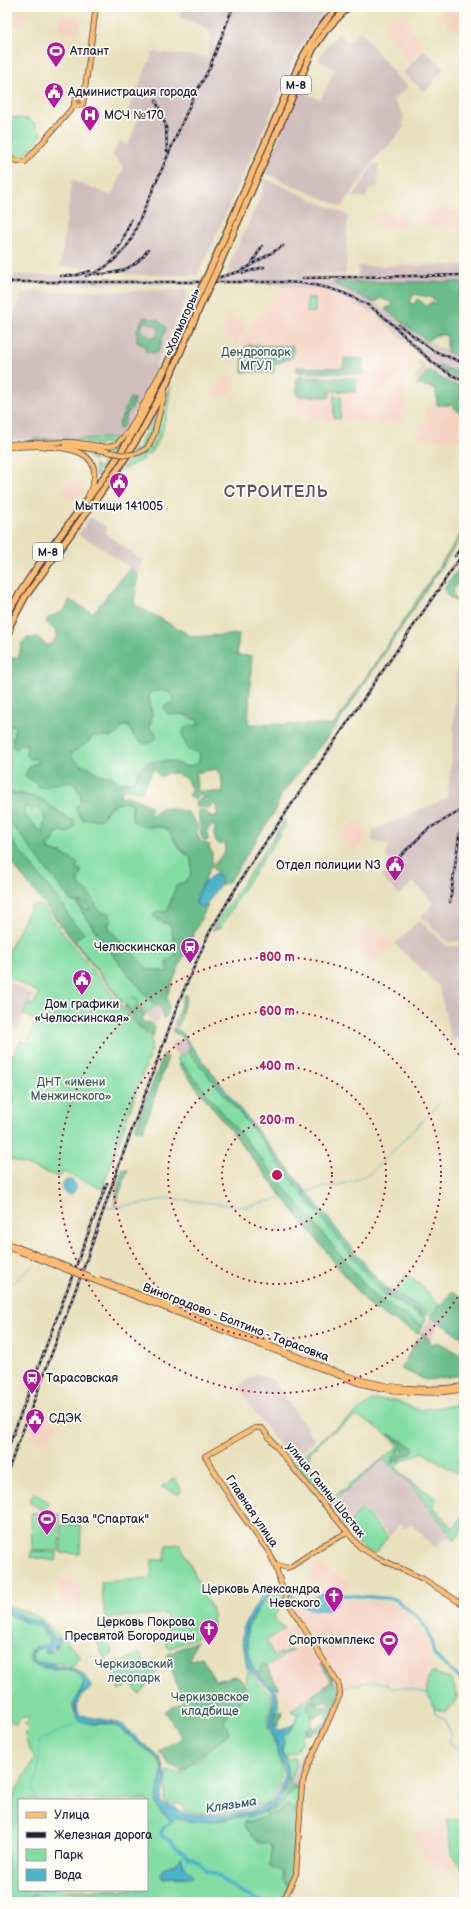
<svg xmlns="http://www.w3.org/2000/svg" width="471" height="1909" font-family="'Balsamiq Sans',sans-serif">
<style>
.built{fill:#f5d2c2}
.industrial{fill:#d1bfbd}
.green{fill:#84dea4;stroke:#538070;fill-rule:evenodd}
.forest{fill:#6bbd8a;stroke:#467062;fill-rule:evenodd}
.water{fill:#4bb3ca;stroke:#366a82}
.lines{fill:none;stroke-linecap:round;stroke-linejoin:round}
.stream{stroke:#4bb3ca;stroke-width:1}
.river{stroke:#4bb3ca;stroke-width:3.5}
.major-casing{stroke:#403f4f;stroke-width:6}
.highway-casing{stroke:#403f4f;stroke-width:8}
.major{stroke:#fdbc70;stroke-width:4.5}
.highway{stroke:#fdbc70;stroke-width:5.5}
.rail-casing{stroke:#22223b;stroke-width:2.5}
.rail{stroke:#fdfcf7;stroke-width:1;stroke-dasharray:3;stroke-linecap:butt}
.major-bridge-casing{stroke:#403f4f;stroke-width:6;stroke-linecap:butt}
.highway-bridge-casing{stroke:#403f4f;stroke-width:8;stroke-linecap:butt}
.major-bridge{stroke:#fdbc70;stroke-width:4.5}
.highway-bridge{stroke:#fdbc70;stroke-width:5.5}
.ring{fill:none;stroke:#c2185b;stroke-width:2;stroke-dasharray:2 4}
.labels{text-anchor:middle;stroke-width:3.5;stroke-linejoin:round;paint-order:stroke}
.shield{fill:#fdfcf7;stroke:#646373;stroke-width:1}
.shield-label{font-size:11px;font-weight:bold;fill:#22223b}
.poi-label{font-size:12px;fill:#22223b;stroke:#fdfcf7;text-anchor:start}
.street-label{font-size:12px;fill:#22223b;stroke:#fdfcf7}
.park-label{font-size:12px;fill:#3f5a5a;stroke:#fdfcf7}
.water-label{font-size:13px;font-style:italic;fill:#325c74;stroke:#fdfcf7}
.district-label{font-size:16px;font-weight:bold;letter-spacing:1px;fill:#685361;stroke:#fdfcf7}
.centre{fill:#c2185b;stroke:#fdfcf7;stroke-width:2}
.ring-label{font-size:12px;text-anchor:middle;font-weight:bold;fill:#c2185b;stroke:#fdfcf7;stroke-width:3.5;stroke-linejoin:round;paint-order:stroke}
</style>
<rect width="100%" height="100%" fill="#fdfcf7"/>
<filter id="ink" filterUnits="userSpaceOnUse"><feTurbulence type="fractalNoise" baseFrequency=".025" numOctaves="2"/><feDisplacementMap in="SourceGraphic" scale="8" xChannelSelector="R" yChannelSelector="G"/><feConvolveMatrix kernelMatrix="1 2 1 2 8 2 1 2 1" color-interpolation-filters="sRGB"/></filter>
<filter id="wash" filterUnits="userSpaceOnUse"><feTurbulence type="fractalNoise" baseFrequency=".012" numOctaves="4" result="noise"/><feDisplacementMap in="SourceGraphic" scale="16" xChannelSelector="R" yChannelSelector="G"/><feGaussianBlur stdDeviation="0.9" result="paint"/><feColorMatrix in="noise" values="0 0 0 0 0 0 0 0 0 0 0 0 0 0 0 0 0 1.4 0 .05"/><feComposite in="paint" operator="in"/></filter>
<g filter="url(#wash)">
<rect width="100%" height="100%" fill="#e9e1be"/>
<g class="built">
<path d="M9,7L26,8L24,26L7,24Z"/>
<path d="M437,7H464V38L457,28L450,27Z"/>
<path d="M404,13L410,22L407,25L422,46L412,58L407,61L385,28Z"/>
<path d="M61,15L80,18L78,34L59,31Z"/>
<path d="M427,211H464V227L420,226V213Z"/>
<rect x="372" y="214" width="33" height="13"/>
<path d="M281,286L322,290L345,299L368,311L389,330L412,354L410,376L406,377L404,423L315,419L305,415H296L297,371L291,369L290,365L285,367L283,361L274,365V373L242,372V337L260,315Z"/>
<path d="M230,315L247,327L236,342L220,331Z"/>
<path d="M225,375L233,376L232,396L212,395Z"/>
<path d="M426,405L450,406L464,417V440L418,439L419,423H426Z"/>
<path d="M69,479L82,485L80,488L83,490L75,502L61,492Z"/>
<path d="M355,821L369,836L354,852L339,837Z"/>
<path d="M372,925L392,945L373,963L353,943Z"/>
<path d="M7,1037L16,1042L7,1061Z"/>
<path d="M33,1415L57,1425L47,1446L32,1438L29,1429Z"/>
<path d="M317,1564L351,1583L342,1599L374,1601L396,1604L415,1620L427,1639L430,1658L426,1691L383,1680L367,1679L344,1687L295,1611L296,1608L328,1613L338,1606V1591L325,1589L315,1592L304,1587Z"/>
<path d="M57,1577L80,1586L83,1610L62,1613Z"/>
<path d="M297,1623L305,1636L274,1656L266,1641L285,1628Z"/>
<path d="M308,1641L332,1682L291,1711L267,1666Z"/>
<path d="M444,1825L447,1854L455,1865L437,1871L424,1856L413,1834Z"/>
</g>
<g class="industrial">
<path d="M182,7H328L301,45L198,275H124V269L60,267L72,180L112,196L124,167L113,155L119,141L128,145L139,117L127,112L153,52L207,57L211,32L195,22L180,18Z"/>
<path d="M360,31L398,78L408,87L393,100L404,115L402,124L404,127L383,153L380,152L342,207L265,173L300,90L320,100L327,86L335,69L319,61L318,58L338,33L348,42Z"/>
<path d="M424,50L444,68L425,92L403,73Z"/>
<path d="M374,164H379L378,187L369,189L366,197H353Z"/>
<path d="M266,179L317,202L319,204L320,203L348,215L346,274L273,276H358V266L464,265V282H334V284L363,296L385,309L437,347L464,358V374L456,372L448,375L464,383V388L441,375L433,369L373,311L372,313L368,311L345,299L322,290L281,286L280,284H7V275H64L89,270L91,279L180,280L270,277H228L227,274L231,259L255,210Z"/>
<path d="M189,290L144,393L121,438L7,440V327L23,292Z"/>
<path d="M419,361L428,371L418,381L414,377L422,369L417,363Z"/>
<path d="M90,517L107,528L105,533L143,561L138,574L101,547L78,535Z"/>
<path d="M464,624V941L447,942L421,916L434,903L413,882L399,895L382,878L392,865L386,857L389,845L372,841V836L374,830L447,798L453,745L456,671Z"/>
<path d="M419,920L447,946H464V1035L451,1042L439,986L395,944Z"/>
<path d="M7,981L33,996L23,1015L19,1030L8,1025L7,1027Z"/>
<path d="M158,1004L163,1011L160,1019L154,1024L146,1013Z"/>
<path d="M179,1039L185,1040L189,1045L188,1051L179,1057L170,1046Z"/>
<path d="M431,1318L439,1323L430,1339L422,1334Z"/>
<path d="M256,1374L273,1380L315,1440L291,1461L248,1403L240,1385Z"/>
<path d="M384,1459L410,1483L452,1535L434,1547L412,1524L404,1528L400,1524L390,1536L363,1508L346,1527L327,1506Z"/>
<path d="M305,1746L312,1748L296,1784L289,1781Z"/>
</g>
<g class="green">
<path d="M7,117L28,119L35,123L36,129L43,134L23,157L10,154V129L7,128Z"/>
<rect x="307" y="298" width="8" height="14"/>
<path d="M170,386C169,400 162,460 141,455L138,450L139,445L158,409L152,435L146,446L149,449L155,440L163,405Z"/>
<path d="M334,396H341L340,419L334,418Z"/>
<path d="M121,438L113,444L102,443L101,445L80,441H33V439Z"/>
<path d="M117,446L96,476L95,464L99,468L104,461L98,457L93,460L85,453L71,448L104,453L106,449Z"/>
<path d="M135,449L137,454L145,458L122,470Z"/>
<path d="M162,690C169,692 172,694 173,701L169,705L177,715L183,714L192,719H198L200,757L198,763L187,767L165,761L143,766L140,769L135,780L120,783L111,776L100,775L86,766L80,765L72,758L71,753L86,744L93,736L119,730L123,726H129L133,736L150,730C149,724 153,720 152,714C151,705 148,702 150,692Z"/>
<path d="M16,725V731L12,741L21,745L27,743V749L40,762L30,766C34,785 35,789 55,784C60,783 66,784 71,782C78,787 81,793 81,802L105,815C109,805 123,799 133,804L131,815L147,827C174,826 166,829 179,848C182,853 188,854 191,858C192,875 192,879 176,886L167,912H156L158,920L171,926L176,955L167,961L168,972L147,969L110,930L108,925L111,920L99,911L88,892L79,885L76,868L78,863L60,853L50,850L47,845L52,843L56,833L62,831L67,833L73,820C64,818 61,812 54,808C42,801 25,792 9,792C3,783 8,767 11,757L7,753L8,731L10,726Z"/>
<path d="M25,805L30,809L36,806L44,814L45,819L43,835C36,828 32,822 24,816Z"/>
<path d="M7,818L72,902H82L90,908L88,910L85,909L80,903L77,905L113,955L153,1003L158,1004L147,1012L133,996L138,1004L131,1011L74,940L83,933C75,923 69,921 65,908L7,835Z"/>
<path d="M285,820V827L279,833V836L242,891L221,927L212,930Z"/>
<path d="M41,905L131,1019L151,1040V1050L102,1189L64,1172L59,1177L7,1158L9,1141L7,1140V1067L21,1040L27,1044L36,1021L23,1014L29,1003L33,1005L39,993L7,976V954L31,906Z"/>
<path d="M188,1051L253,1129L277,1162L383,1293L426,1319L422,1326L374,1296L177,1059Z"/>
<path d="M406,1274L425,1289L439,1306L432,1314L395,1292Z"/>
<path d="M373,1400H394L419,1410L464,1404V1477L422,1452L398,1463L396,1467L410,1481L436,1498L433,1506L451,1527L453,1528L457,1525L464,1512V1526L455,1540L410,1483L384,1459L327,1506L292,1464L333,1430ZM355,1417C368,1418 389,1436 398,1445V1447L332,1498L328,1496L308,1470L310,1452L332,1432ZM392,1437L414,1451L413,1452L393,1463L392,1458L403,1453L404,1449L401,1448L399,1452L398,1449L402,1445Z"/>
<path d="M175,1478L181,1490L179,1494L161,1487Z"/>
<path d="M34,1493L49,1503L43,1511L29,1501Z"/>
<path d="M362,1509L388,1537L374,1554L362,1547L346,1527Z"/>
<path d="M31,1513L60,1514L59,1551L32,1550Z"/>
<path d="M62,1524L81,1525L80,1554L61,1553Z"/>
<path d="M180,1544L212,1610L214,1623L210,1632L169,1649L163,1638L172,1636L168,1630L166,1614L105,1618L101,1582L151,1578L152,1560H165L166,1545Z"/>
<path d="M32,1551L57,1553L56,1561L30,1557Z"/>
<path d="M280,1586L284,1600L280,1598L279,1601L273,1604L274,1608L278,1607L280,1609L274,1615L276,1622L285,1628L266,1641L274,1656L280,1652L282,1655L289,1650H293L267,1666L264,1665L260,1674L257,1672L255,1673C250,1665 244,1636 248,1627C253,1612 266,1595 280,1586Z"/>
<path d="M7,1605L39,1617L77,1652L79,1657L74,1665L34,1662L32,1653L37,1649L46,1648L47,1650L44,1652H50L57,1647L61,1641L60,1639L54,1638L42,1622L23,1617L7,1608Z"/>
<path d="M7,1614C13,1616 36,1627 40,1627L49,1638L50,1644L36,1647L30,1651V1660L44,1668L52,1667L53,1670C62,1663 79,1674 85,1681L73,1707L75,1714L91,1724H112L123,1729L125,1734L132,1737L139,1745L158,1758L162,1768L157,1800L159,1810L169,1818V1823L166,1825L170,1824L176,1818L183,1820L218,1821L265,1812L269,1815L257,1820L245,1822C265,1840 281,1851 283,1880L288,1885L287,1891L281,1902H168L163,1897L161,1902H109L106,1900L105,1902H41L38,1900L27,1902L40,1890H147V1800H19V1890H37L26,1902H11L7,1897V1806L35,1759L25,1739L27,1738L24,1734L29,1730L25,1724L29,1720V1718L22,1717L16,1725L7,1718V1709L10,1705L7,1704ZM181,1856L184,1866L193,1875L182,1878L171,1877L162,1878L171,1865L176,1864Z"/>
<path d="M95,1638L111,1647L113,1654L105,1657L108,1664L126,1660L140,1653L147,1670L160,1666L140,1695L131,1683L119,1691L112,1669L107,1664Z"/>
<path d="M202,1657L215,1681L235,1676L242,1680L245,1687L248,1671C253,1676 265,1692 271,1694C275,1705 266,1715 268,1727C268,1732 273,1736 274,1741C283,1765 284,1782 270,1803C241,1810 214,1816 185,1811L183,1806L178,1803L175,1805L165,1802L167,1771L182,1774L193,1761L194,1763L227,1735L189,1661Z"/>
<path d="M432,1672L449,1678L456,1688L457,1697L452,1707L444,1712L434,1708C428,1695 422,1685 432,1672Z"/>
<path d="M314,1694V1700L309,1703C309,1711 312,1718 311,1726L306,1729V1734L301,1737L302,1741L295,1753L287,1755V1759L288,1760L295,1757C296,1765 293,1771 290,1778L287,1779V1768L283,1750L282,1736C286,1732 290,1732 293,1727C296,1722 296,1717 300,1712L297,1714L291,1711Z"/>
<path d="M463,1741L464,1743V1802L462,1799L456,1798L464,1764L459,1749Z"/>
<path d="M294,1787L298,1790L299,1788L296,1810L286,1805L279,1812L271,1815V1811C283,1807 285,1796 294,1787Z"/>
<path d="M464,1819V1869L451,1853L447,1820Z"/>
</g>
<g class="forest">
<path d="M334,282H464V314H460L461,330H464V358L447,352V335H436L427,341L385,309L389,306L392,307L393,303L380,298L375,303L334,284ZM414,294L429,297L436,301V304L431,302L426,306L418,299L412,305L410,301Z"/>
<path d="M144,317L158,320L166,327L158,352L153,353L145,351V346L137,342V329ZM146,321L158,327L159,330L156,337L151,338L140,330L143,323Z"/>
<path d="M249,345L293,346V357L274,365V373L242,372L243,349Z"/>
<path d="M344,358L363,359V374L297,372V367L343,368Z"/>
<path d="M439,366L464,374V383L438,368Z"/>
<path d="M430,370L437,376L464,389V416L451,405H437L436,389L416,384Z"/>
<path d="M297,377L356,378V392L330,391V397L297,396Z"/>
<path d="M130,398L134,399L133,406L128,412L122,428L120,429L118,426Z"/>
<path d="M464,529V533L337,725L281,795L275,811L229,882L220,885L221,878L212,867L225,852V843L223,842L220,845C213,840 214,834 215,827L213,825L207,829L208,840L204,841L201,835L198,811L201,809L212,817L218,816L216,806L214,804L205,809L203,807H196L195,802L203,798L206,803L208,800L200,795L194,799L188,795L192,790L186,778L180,776L177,773H167L164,776H159L154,768L141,792L123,788L120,797L128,795L150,806L151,816L162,807L188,812L197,824V834L201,842L210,845L209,849L212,851V863L196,900V904L204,908L208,905L187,947L167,996L169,1007L166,1017L163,1018V1011L158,1004L153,1003L113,955L77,904L80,903L85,909L89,910L90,908L82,902H72L7,818V789L9,792L42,799L67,819L73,820L75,825L72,830L67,833L62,831L56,833L52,843L47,845L49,850L60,853L78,863L76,868L81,870V875L77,879L79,885L88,892L99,911L110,914L111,920L108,925L110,930L147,969L168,972L167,961L176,955L171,926L153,916L156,912H167L176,886C193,879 192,875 191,858L179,847L168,829L163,827L141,826L132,820L133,804C125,800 112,803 107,810C105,813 104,816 101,819L84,820L76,811V806L81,801C81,793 78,787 71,782L55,784L43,788L38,786L25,775L30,766L39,762L35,758L30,759L26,754L27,743L21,745L17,749L12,747L15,725L10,726L7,740V659L18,657L22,643L27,638L38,637L46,645C52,645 57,639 57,633L46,622C50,611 66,618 69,600L93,613L130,568L138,574L134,604L193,637L239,634L237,655L252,656L248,724L332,725L336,722ZM162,690C169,692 172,694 173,701L164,707L167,713C173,716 176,714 183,714C189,714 192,719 198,719L199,725C178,726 181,734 188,750L199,752L200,757L198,763L187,767L171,761L149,762L140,769L136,779L130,782L120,783L111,776L100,775L91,768L81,765L72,758L71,753L86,744L93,736L110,737L116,735L123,726H129C133,738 146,752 157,737L155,732L150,729L149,724L152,714C148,706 148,700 150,692ZM215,769L221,774L223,792L197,791L196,773ZM25,805L33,810L36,807L44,814L45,819L43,834C35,829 33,820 24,816Z"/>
<path d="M464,561V573L454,589L453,595L456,600L455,601L448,596L444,589Z"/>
<path d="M7,835L65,908C69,921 75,923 84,933L74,941L123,1004L7,857Z"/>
<path d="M184,995H187L178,1027L174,1025Z"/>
<path d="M125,1005L131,1011L137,1005L146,1013L142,1019L144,1023L149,1022L155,1027L153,1038L139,1026L124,1007Z"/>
<path d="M173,1027L180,1031L240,1109L373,1274L387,1289L427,1313L425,1317L383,1293L374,1284L277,1162L253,1129L189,1052C190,1038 183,1038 173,1032Z"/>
<path d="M164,1054L168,1057L143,1131L135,1129Z"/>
<path d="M181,1062L374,1296L422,1326L418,1334L372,1308L362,1297L204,1097L179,1065Z"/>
<path d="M122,1169L128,1170L115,1206L116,1192Z"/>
<path d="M452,1292L464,1299V1339L431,1317L432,1314Z"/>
<path d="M421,1332L429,1339L431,1345H433L438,1342L464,1357V1375L426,1380L401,1369L417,1339L419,1338L422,1341L424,1340Z"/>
<path d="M388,1434H390L414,1448L413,1452L391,1463L392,1458L403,1453L404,1449L402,1448L398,1453H394L402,1445Z"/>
<path d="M196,1641L189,1661L202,1657L215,1681L235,1676L242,1680L245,1688L242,1697L224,1721L229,1733L193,1761L183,1771L169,1765L159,1751L182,1738L165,1711L183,1702L167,1655Z"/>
<path d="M321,1663H323L341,1692L322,1735L316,1731L307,1735L306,1729L311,1726L314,1728L327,1721L325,1712L310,1719L311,1715L307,1705L313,1700L321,1709L323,1706L326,1708L329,1704L326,1701L318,1704L314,1700V1694L331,1682Z"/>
<path d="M264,1664L267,1666L279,1689L268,1685L255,1673L257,1671L260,1674V1668Z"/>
<path d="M275,1709L280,1711L282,1710L283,1715L278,1722V1726H271Z"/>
<path d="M290,1778L289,1781L299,1788L298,1790L294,1787L282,1805L271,1811L272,1814L279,1812L286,1805L296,1810L294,1873L287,1891L288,1885L283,1880L282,1872L269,1866L272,1847L268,1843H260L245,1828L244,1822L257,1820L268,1815L265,1812L274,1806L282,1794L287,1779Z"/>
</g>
<g class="water">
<path d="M216,874L222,881L204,908L196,904C197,891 204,879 216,874Z"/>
<circle cx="69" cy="1187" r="7"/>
<path d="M283,1581L290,1585L293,1595L299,1601C312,1601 316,1594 328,1591L337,1594V1605H328V1608L332,1609C322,1614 305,1607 295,1604Z"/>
<path d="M280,1586C263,1597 258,1612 247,1628V1633C250,1664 250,1673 277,1691C278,1697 279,1702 278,1707C276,1717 270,1723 279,1731L294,1724L289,1732L283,1736L284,1744L282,1747C283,1754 286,1760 287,1768C289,1786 279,1808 260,1814C250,1817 240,1816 230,1818C216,1821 189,1824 176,1818L170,1824L165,1825L169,1823V1817C166,1815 161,1814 159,1810C151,1798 167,1776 161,1762C159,1759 117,1726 114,1725C102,1721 89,1727 78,1719L73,1705L80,1693L84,1681C79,1674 70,1666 61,1670L59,1668L53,1670L52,1667C40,1668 27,1665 30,1651L36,1647L50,1644L49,1638L40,1627C35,1627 13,1616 7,1614V1608L23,1617L42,1622L45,1629L55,1640L60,1639L56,1647L49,1648L51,1651L50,1652H44L47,1649L46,1648L37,1649L32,1653L34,1662L53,1663L58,1667C71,1664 89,1674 91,1688L83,1695L76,1706L77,1711L82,1716L84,1715L88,1717L113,1721L124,1726L160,1758L166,1777L161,1801L162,1803L176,1808L186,1814L219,1815L251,1811L267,1805L273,1802L279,1792L284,1778L283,1769L278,1750L269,1725L274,1700L273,1693L247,1668L242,1636L243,1628L259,1600L269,1589Z"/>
<path d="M181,1856L184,1866L193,1875L192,1877C183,1877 173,1876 162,1878L161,1875L163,1868L171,1865H175Z"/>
</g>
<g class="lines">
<g class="stream">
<path d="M182,1037L305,1192L350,1182L371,1173L440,1103"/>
<path d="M300,1193L305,1192L336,1232"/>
<path d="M106,1206L109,1208L154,1202L167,1198L246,1207L292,1195"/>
<path d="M338,1234L372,1278L386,1290L456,1330L464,1331"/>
<path d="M7,1288L34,1265"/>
<path d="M340,1688C357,1685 371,1678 388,1684L389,1687L392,1689C403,1684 416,1691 428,1694L436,1714L445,1720L451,1737L449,1740C452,1747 457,1748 464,1749"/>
<path d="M294,1724L297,1715L320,1695L337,1690"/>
<path d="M62,1730L83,1721"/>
<path d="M464,1775L458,1791L460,1795L464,1812"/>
<path d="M36,1800L33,1789L38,1771L40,1741L42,1739L60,1731"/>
<path d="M184,1866L187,1863L188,1855"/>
</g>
<g class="river">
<path d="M332,1597L346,1595L395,1599L420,1619L431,1639L434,1655L464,1682"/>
<path d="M168,1824L163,1828L161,1833L162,1836L173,1842C174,1848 193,1860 199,1862L206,1871L214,1873L243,1894L264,1902"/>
</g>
</g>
</g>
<g filter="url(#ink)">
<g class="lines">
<defs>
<g id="major">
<path d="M75,105L80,106L83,104L96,7"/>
<path d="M75,105L74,102L76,98H81L83,101"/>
<path d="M7,159L25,162L75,105"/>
<path d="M7,444L71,442L107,447L117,444L129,431L162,370"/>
<path d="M65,445L105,451"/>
<path d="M38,446C71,448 110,451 88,496"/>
<path d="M7,447L39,446"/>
<path d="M147,448L154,435L165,391"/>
<path d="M7,639L11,628"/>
<path d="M7,1243L33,1253"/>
<path d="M7,1247L31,1256"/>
<path d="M167,1305L345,1375C384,1388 423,1393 464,1386"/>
<path d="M165,1308L358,1383C392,1392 429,1396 464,1389"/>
<path d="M277,1568L278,1565L287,1568L292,1566L323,1545L347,1533"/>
<path d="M283,1902L296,1874L302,1785L308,1766L340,1695L339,1685L286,1599L275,1565L269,1552L236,1507L205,1456L255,1428H262L290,1464L360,1547L374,1556L423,1579L464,1605"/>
</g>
<g id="highway">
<path d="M214,261L300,62L317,32L337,7"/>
<path d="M221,261L313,49L326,30L348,7"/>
<path d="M7,615C37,560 80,513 115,461C149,412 170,356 195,302"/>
<path d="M7,631L25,597L120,466L142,431L167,383L202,302"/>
</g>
</defs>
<use href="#major" class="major-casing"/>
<use href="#highway" class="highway-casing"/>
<use href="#major" class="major"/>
<use href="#highway" class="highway"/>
<defs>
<g id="rail">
<path d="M156,101L166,126L167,151"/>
<path d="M113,254L121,244L131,220"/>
<path d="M252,263L262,246"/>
<path d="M243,273L264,267"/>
<path d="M95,274C117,275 135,269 148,250"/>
<path d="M61,276L77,275L90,271"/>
<path d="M86,276C104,271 119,257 130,242L193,98L209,69L233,7"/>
<path d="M217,278L241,271L283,246"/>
<path d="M303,278L464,275"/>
<path d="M7,282H284C323,283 361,295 390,322C417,347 429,365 464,381"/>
<path d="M399,325L434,351L464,363"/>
<path d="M455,556L464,543"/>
<path d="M395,861L428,829L464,809"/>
<path d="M450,902L459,837L464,818"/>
<path d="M7,1451L107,1183"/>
<path d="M7,1473L83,1270L119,1165L180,999L209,933L248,868L464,552"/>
</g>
</defs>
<use href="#rail" class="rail-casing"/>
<use href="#rail" class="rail"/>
<defs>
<g id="major-bridge">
<path d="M105,451C121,455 133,458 147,448"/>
<path d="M33,1253L90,1276"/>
<path d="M31,1256L165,1308"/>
<path d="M99,1279L167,1305"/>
</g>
<g id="highway-bridge">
<path d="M195,302L214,261"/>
<path d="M202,302L221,261"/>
</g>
</defs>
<use href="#major-bridge" class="major-bridge-casing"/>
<use href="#highway-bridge" class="highway-bridge-casing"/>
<use href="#major-bridge" class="major-bridge"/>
<use href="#highway-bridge" class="highway-bridge"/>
</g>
</g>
<g class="ring">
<circle cx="277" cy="1175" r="55"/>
<circle cx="277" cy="1175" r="109"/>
<circle cx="277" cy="1175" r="164"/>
<path d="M464 1287A218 218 0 1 1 464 1063"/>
</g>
<defs>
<symbol id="stadium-pin" viewBox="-11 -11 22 30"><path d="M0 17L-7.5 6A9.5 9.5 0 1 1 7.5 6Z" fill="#b5179e" stroke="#fdfcf7"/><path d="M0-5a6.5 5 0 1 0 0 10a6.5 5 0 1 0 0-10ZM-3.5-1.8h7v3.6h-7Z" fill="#fff"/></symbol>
<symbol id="civic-pin" viewBox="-11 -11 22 30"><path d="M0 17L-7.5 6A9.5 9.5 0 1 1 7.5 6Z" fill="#b5179e" stroke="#fdfcf7"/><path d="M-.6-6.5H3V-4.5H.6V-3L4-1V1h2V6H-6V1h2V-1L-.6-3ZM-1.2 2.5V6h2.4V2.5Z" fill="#fff"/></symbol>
<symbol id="hospital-pin" viewBox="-11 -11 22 30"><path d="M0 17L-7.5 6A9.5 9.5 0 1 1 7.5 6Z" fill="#b5179e" stroke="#fdfcf7"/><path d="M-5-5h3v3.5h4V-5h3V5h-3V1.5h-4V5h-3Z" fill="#fff"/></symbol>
<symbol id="station-pin" viewBox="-11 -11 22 30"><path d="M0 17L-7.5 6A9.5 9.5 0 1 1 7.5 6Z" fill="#b5179e" stroke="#fdfcf7"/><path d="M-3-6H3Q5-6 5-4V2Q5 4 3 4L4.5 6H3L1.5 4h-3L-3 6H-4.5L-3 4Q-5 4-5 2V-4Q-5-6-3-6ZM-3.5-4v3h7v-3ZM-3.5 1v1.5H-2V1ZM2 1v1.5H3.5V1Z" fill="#fff"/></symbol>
<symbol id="church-pin" viewBox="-11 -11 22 30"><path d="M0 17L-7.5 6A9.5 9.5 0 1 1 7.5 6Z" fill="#b5179e" stroke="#fdfcf7"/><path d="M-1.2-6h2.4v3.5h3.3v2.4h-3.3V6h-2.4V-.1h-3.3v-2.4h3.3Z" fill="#fff"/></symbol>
</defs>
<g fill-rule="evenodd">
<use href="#stadium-pin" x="45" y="40" width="22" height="30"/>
<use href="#civic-pin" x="43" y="81" width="22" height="30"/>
<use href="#hospital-pin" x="79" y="104" width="22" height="30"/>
<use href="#civic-pin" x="108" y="471" width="22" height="30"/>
<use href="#civic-pin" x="384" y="854" width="22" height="30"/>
<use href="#station-pin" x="179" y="936" width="22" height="30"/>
<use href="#civic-pin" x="71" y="968" width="22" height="30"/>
<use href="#station-pin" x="21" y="1367" width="22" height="30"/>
<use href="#civic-pin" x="24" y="1407" width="22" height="30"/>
<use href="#stadium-pin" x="36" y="1508" width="22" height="30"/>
<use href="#church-pin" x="323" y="1585" width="22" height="30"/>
<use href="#church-pin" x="198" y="1618" width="22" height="30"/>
<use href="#stadium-pin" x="378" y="1629" width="22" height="30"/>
</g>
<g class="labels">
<g class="shield">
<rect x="281" y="76" width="30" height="18" rx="3"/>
<rect x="33" y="543" width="30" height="18" rx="3"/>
</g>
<g class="shield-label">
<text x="296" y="89">М-8</text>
<text x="48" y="556">М-8</text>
</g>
<g class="poi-label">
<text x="70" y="55">Атлант</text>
<text x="68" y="96">Администрация города</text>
<text x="104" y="119">МСЧ №170</text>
<text x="119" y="510" text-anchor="middle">Мытищи 141005</text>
<text x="381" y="869" text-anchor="end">Отдел полиции N3</text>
<text x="176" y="951" text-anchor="end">Челюскинская</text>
<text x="82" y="1008" text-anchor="middle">Дом графики<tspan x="82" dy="14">«Челюскинская»</tspan></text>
<text x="46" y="1382">Тарасовская</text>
<text x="49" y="1422">СДЭК</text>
<text x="61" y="1523">База "Спартак"</text>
<text x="320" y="1593" text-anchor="end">Церковь Александра<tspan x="320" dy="14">Невского</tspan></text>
<text x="195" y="1626" text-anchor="end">Церковь Покрова<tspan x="195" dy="14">Пресвятой Богородицы</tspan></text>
<text x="375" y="1644" text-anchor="end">Спорткомплекс</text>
</g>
<g class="street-label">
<text transform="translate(182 322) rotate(-66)" y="4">«Холмогоры»</text>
<text transform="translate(236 1322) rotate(21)" y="4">Виноградово - Болтино - Тарасовка</text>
<text transform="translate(326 1490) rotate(51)" y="4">улица Ганны Шостак</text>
<text transform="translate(252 1511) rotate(56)" y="4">Главная улица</text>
</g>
<g class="park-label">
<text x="256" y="356">Дендропарк<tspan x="256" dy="14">МГУЛ</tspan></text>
<text x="71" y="1086">ДНТ «имени<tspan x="71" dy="14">Менжинского»</tspan></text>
<text x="134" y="1668">Черкизовский<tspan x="134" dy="14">лесопарк</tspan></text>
<text x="210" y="1701">Черкизовское<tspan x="210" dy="14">кладбище</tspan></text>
</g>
<g class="water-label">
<text transform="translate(231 1804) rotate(-9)" y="5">Клязьма</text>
</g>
<g class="district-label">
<text x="276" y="497">СТРОИТЕЛЬ</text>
</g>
</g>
<circle cx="277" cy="1175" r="6" class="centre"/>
<g class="ring-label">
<text x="277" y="961">800 m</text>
<text x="277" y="1015">600 m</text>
<text x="277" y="1070">400 m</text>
<text x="277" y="1124">200 m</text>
</g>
<rect width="471" height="1909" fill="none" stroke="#fdfcf7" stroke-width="24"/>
<rect x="18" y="1799" width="130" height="92" fill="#fdfcf7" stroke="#a5a5ac"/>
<rect x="26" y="1812" width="20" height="6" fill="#fdbc70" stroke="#a5a5ac"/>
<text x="54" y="1819" font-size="12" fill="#22223b">Улица</text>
<rect x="26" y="1832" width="20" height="6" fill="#22223b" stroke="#a5a5ac"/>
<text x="54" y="1839" font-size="12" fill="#22223b">Железная дорога</text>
<rect x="26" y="1849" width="20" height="12" fill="#84dea4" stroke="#a5a5ac"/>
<text x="54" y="1859" font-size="12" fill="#22223b">Парк</text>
<rect x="26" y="1869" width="20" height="12" fill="#4bb3ca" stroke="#a5a5ac"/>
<text x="54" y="1879" font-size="12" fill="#22223b">Вода</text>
</svg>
